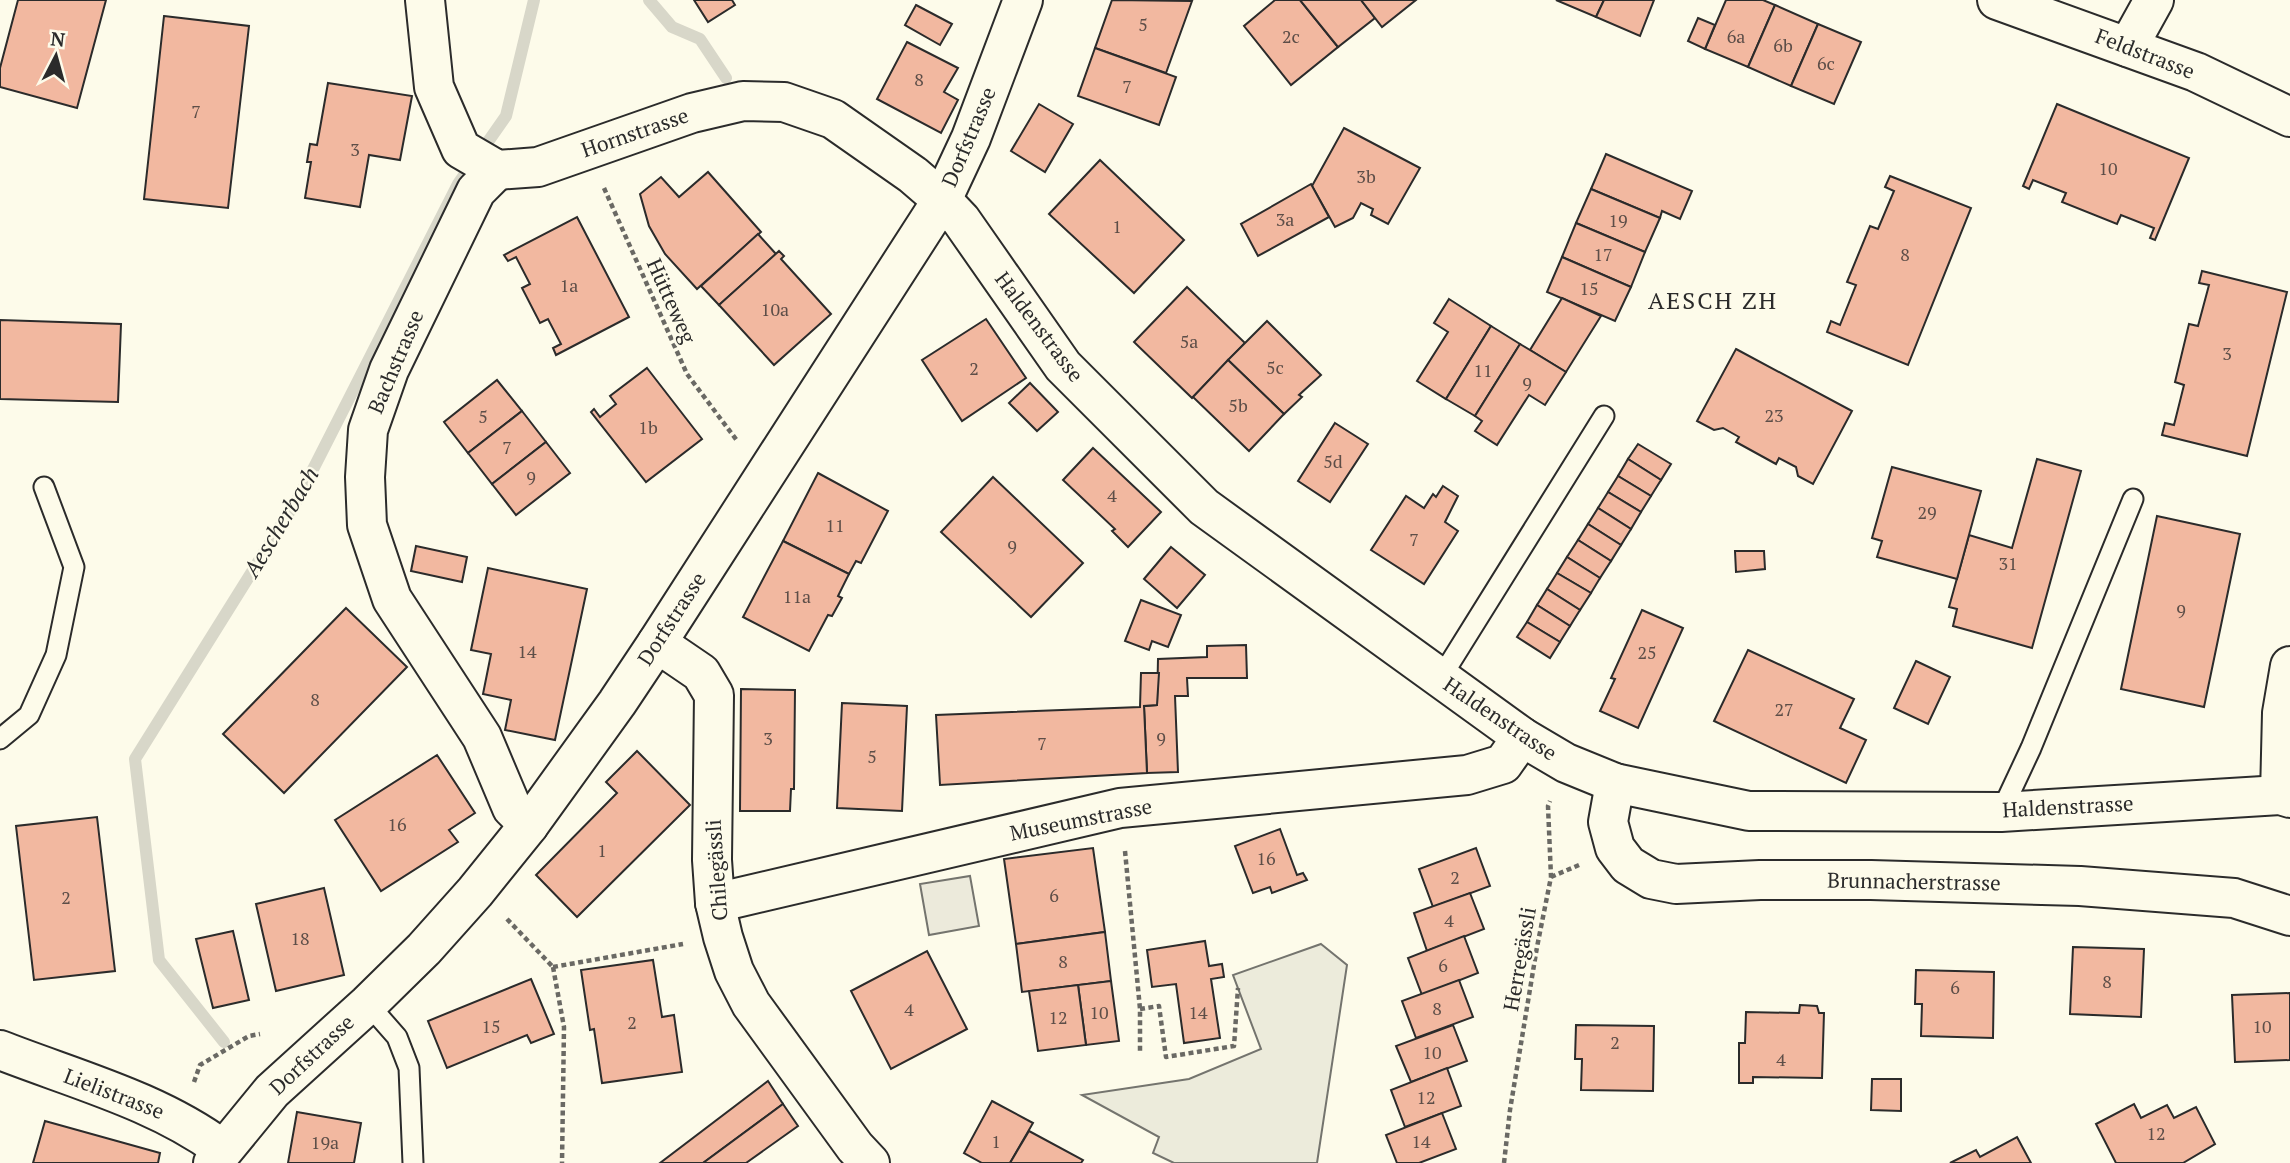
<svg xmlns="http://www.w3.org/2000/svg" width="2290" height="1163" font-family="'PT Serif',serif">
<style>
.green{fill:#ecebdb;stroke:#74746e;stroke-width:2}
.parking{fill:#eceadb;stroke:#74746e;stroke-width:2}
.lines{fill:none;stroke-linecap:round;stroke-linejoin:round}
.stream{stroke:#d8d7c9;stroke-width:12}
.building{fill:#f2b8a0;stroke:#2b2b2b;stroke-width:2}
.service-casing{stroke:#2b2b2b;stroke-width:23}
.minor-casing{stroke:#2b2b2b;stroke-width:42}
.tertiary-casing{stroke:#2b2b2b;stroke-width:42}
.path{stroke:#6a6964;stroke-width:4.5;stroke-dasharray:5 3.5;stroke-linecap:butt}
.service{stroke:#fdfbea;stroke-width:19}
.minor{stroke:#fdfbea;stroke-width:38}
.tertiary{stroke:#fdfbea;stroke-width:38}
.labels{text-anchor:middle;stroke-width:5;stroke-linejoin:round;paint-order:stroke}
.number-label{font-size:18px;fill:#5d4e48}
.street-label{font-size:21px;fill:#2b2b2b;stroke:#fdfbea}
.water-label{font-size:23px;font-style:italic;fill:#2b2b2b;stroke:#fdfbea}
.quarter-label{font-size:24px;letter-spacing:2px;fill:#2b2b2b;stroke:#fdfbea}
</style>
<rect width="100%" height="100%" fill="#fdfbea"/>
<path class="green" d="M1321,944L1347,965L1317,1163H1174L1153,1153L1159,1137L1082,1095L1189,1079L1261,1049L1233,975Z"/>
<path class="parking" d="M970,876L979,926L929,935L920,884Z"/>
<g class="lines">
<g class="stream">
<path d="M649,0L672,27L700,39L726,78"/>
<path d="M478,156L506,116L534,0"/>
<path d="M224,1042L159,960L135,759L300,495L458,184L467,171"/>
</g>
</g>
<g class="building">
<path d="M18,0H106L77,108L0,87V68Z"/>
<path d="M694,0H732L735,5L708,22Z"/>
<path d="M1112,0L1192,1L1166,73L1095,48Z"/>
<path d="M1275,0H1300L1338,47L1291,85L1244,26Z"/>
<path d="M1300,0H1361L1375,18L1338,47Z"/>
<path d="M1361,0H1416L1382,27Z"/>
<path d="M1556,0H1604L1596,17Z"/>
<path d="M1604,0H1654L1640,36L1596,17Z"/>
<path d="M1726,0H1763L1775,5L1748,67L1705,49Z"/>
<path d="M916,5L952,24L940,45L905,25Z"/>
<path d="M1775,5L1818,24L1791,86L1748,67Z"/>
<path d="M164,16L249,26L228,208L144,199Z"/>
<path d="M1698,18L1715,25L1705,49L1688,41Z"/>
<path d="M1818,24L1861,42L1834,104L1791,86Z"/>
<path d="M907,42L958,68L944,92L958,100L941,133L877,99Z"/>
<path d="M1095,48L1176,77L1159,125L1078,96Z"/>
<path d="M328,83L412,96L400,160L369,155L360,207L305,198L311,162H307L310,144L317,145Z"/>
<path d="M1039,104L1073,124L1045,172L1011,151Z"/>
<path d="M2057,104L2189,158L2155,240L2150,238L2154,228L2121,215L2117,224L2062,202L2066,193L2033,180L2029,189L2023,186Z"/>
<path d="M1344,128L1420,168L1388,224L1371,215L1373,209L1361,203L1353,218L1335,227L1312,186Z"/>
<path d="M1606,154L1692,191L1680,219L1662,211L1660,218L1591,189Z"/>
<path d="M1100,160L1184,240L1134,293L1049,214Z"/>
<path d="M708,172L761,232L697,289L665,254L649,226L640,194L661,177L679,197Z"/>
<path d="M1890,176L1971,208L1908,365L1827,332L1831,321L1840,325L1856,285L1847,282L1870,226L1878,229L1894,191L1885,187Z"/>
<path d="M1311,184L1329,217L1258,256L1241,224Z"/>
<path d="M1591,189L1660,218L1645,252L1576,223Z"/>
<path d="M577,217L629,317L556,355L553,348L561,344L548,319L540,323L522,288L530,284L516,257L508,261L504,255Z"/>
<path d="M1576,223L1645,252L1631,287L1562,257Z"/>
<path d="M758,234L776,254L719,305L701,286Z"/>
<path d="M779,251L784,256L781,259L831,314L774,365L719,305Z"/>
<path d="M1562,257L1631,287L1615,321L1547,292Z"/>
<path d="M2202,271L2287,292L2247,456L2162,435L2165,423L2174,425L2184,385L2175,382L2189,324L2198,326L2209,285L2199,283Z"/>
<path d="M1187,287L1245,343L1192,398L1134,342Z"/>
<path d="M1562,298L1601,316L1566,372L1530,350Z"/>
<path d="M1449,299L1491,326L1446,399L1417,381L1448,332L1434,323Z"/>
<path d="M986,319L1026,378L962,421L922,360Z"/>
<path d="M0,320L121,324L118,402L0,399Z"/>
<path d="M1267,321L1321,375L1299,395L1302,397L1284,414L1228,360Z"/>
<path d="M1491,326L1520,344L1475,416L1446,399Z"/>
<path d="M1520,344L1566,372L1545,405L1529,395L1497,445L1475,431L1482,421L1475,416Z"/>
<path d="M1736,349L1852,411L1813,484L1798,476L1796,467L1779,458L1776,464L1736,442L1739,437L1723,428L1714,430L1697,421Z"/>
<path d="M1228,360L1284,414L1249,451L1193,397Z"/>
<path d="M647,368L702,439L646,482L591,412L594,409L600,417L616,404L610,396Z"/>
<path d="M497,380L522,411L468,453L444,422Z"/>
<path d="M1030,383L1058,412L1037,431L1009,403Z"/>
<path d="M522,411L546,442L492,484L468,453Z"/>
<path d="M1335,423L1368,444L1330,502L1298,481Z"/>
<path d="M546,442L570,473L516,515L492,484Z"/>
<path d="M1638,444L1671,464L1661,480L1628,459Z"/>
<path d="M1093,448L1161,512L1128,547L1112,531L1115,529L1063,480Z"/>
<path d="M1628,459L1661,480L1651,496L1618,476Z"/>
<path d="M2037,459L2081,471L2032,648L1953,626L1957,609L1949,607L1969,535L2012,548Z"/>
<path d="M1892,467L1981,491L1957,579L1877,557L1882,541L1872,538Z"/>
<path d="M818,473L888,511L861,563L856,561L849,574L783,541Z"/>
<path d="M1618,476L1651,496L1641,512L1608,492Z"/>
<path d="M993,477L1083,563L1031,617L941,532Z"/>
<path d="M1443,486L1458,496L1445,522L1458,531L1424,584L1371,550L1406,496L1424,508L1433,494L1436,497Z"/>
<path d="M1608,492L1641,512L1631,529L1598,508Z"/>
<path d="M1598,508L1631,529L1621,545L1588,524Z"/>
<path d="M2157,516L2240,534L2204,707L2121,689Z"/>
<path d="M1588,524L1621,545L1611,561L1578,540Z"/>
<path d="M1578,540L1611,561L1600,578L1567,557Z"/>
<path d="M783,541L849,574L838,596L842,598L832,616L828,615L809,651L743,617Z"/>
<path d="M416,546L467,557L462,582L411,571Z"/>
<path d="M1171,547L1205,575L1177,608L1144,579Z"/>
<path d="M1735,551H1764L1765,569L1736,572Z"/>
<path d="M1567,557L1600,578L1591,593L1557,573Z"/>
<path d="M488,568L587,589L555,740L505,730L511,700L483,694L491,654L471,650Z"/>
<path d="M1557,573L1591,593L1580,610L1547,589Z"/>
<path d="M1547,589L1580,610L1570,626L1537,605Z"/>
<path d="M1141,600L1181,615L1168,647L1152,641L1149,650L1125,641Z"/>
<path d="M1537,605L1570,626L1560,642L1527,622Z"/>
<path d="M346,608L407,667L284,793L223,734Z"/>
<path d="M1642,610L1683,628L1638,728L1600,711L1615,679L1611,678Z"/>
<path d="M1527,622L1560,642L1550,658L1517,637Z"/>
<path d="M1246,645L1247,678H1187L1188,696H1175L1178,772L1147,773L1144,706L1157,705L1158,659L1207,657V646Z"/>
<path d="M1748,650L1854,699L1840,728L1866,740L1846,783L1714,721Z"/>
<path d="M1916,661L1950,677L1928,724L1894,708Z"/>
<path d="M1141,673H1159L1157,705L1144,706L1147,773L940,785L936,715L1140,707Z"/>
<path d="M741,689L795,690L794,789H791L790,811H740Z"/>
<path d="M842,703L907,706L902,811L837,808Z"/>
<path d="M637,751L690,805L577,917L536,875L617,793L606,782Z"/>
<path d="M437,755L475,813L449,830L458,842L381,891L335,820Z"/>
<path d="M97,817L115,971L34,980L16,826Z"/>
<path d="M1280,829L1297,875L1303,873L1307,880L1272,893L1270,887L1253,893L1235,846Z"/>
<path d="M1093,848L1105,932L1016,944L1004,859Z"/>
<path d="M1476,848L1490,886L1433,907L1419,869Z"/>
<path d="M324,888L344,975L276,991L256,904Z"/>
<path d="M1470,893L1484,929L1427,951L1414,913Z"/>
<path d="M233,931L249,1000L213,1008L196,939Z"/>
<path d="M1105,932L1111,981L1022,992L1016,944Z"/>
<path d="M1464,936L1478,973L1422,995L1408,958Z"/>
<path d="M1205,941L1209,966L1222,964L1224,977L1211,979L1220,1038L1184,1043L1176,984L1152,987L1147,950Z"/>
<path d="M2073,947L2144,949L2141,1017L2070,1014Z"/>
<path d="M927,951L967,1029L891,1069L851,991Z"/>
<path d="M653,960L662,1017L674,1015L682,1072L602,1083L594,1029L590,1030L581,970Z"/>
<path d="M1916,970L1994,972L1993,1038L1921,1036L1922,1004H1915Z"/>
<path d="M531,979L554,1034L531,1043L527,1035L447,1068L428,1021Z"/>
<path d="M1459,980L1473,1017L1416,1038L1402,1001Z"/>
<path d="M1111,981L1119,1041L1086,1045L1078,985Z"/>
<path d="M1078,985L1086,1045L1038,1051L1029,991Z"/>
<path d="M2290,993V1060L2235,1062L2232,995Z"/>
<path d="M1800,1005L1817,1006L1819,1013H1824L1822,1078L1753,1077V1083H1739V1043H1745L1746,1012L1799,1013Z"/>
<path d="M1453,1025L1467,1061L1411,1082L1396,1046Z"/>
<path d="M1576,1025L1654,1026L1653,1091L1581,1090L1582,1059H1575Z"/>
<path d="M1447,1068L1461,1106L1405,1127L1391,1090Z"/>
<path d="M1872,1079H1901V1111L1871,1110Z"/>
<path d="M768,1081L783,1104L703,1163H660Z"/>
<path d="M992,1101L1033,1123L1010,1163H982L964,1153Z"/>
<path d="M783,1104L798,1126L746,1163H703Z"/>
<path d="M2134,1104L2141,1118L2167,1105L2174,1118L2196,1107L2215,1144L2183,1163H2116L2096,1124Z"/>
<path d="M297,1112L361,1123L354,1163H288Z"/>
<path d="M1442,1113L1456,1149L1419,1163H1397L1386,1135Z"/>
<path d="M45,1121L160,1153L158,1163H33Z"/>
<path d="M1029,1131L1083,1160L1081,1163H1010Z"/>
<path d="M2017,1137L2031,1163H1950L1976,1150L1980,1157Z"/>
</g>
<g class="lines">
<defs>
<g id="service">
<path d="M1440,679L1604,416"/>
<path d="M0,739L29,715L56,655L74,567L44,487"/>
<path d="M2001,812L2031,748L2133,499"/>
<path d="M368,1004L397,1037L409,1068L413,1163"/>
</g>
<g id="minor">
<path d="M425,0L434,87L461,149L497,170L538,167L692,113L743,101L784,102L833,119L913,175L942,200L961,220L1063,366L1204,507L1522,737L1566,763L1615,783L1749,811L2001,812L2280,795L2290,798"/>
<path d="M1997,0L2196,72L2290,117"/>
<path d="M2128,47L2154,0"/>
<path d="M497,170L476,191L389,370L368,430L365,477L367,525L392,599L482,737L512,808L529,825"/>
<path d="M657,643L701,673L714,695L712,860L715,903L723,937L734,971L751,1004L855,1147L870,1163"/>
<path d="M1615,783L1608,822L1615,848L1628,865L1651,879L1676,884L1760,880H1871L2080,886L2234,898L2290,916"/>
<path d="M2280,795L2282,713L2290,666"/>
<path d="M715,903L1120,808L1467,775L1503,764L1522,737"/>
<path d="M0,1050C74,1079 158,1101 222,1149"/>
</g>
<path id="tertiary" d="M213,1163L272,1091L368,1004L424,949L475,892L529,825L617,703L657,643L942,200L971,138L1023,0"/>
</defs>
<use href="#service" class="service-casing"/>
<use href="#minor" class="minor-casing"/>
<use href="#tertiary" class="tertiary-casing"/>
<g class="path">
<path d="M604,188L687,374L738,442"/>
<path d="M1125,851L1140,1009V1052"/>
<path d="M1551,877L1579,865"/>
<path d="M507,919L553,967"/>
<path d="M553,967L564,1027L562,1163"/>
<path d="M553,967L683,944"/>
<path d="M1140,1009L1159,1006L1166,1057L1234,1046L1238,988"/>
<path d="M194,1082L200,1065L249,1036L260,1034"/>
<path d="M1504,1163L1510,1110L1537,947L1551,877L1548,806L1550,801"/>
</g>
<use href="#service" class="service"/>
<use href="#minor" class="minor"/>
<use href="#tertiary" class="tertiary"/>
</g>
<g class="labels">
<g class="number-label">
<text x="1143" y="31">5</text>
<text x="1291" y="43">2c</text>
<text x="1736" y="43">6a</text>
<text x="1783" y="52">6b</text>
<text x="1826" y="70">6c</text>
<text x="919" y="86">8</text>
<text x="1127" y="93">7</text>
<text x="196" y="118">7</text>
<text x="355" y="156">3</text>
<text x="2108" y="175">10</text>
<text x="1366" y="183">3b</text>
<text x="1285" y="226">3a</text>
<text x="1618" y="227">19</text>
<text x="1117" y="233">1</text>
<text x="1603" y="261">17</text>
<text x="1905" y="261">8</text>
<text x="569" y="292">1a</text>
<text x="1589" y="295">15</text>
<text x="775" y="316">10a</text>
<text x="1189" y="348">5a</text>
<text x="2227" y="360">3</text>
<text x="1275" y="374">5c</text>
<text x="974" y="375">2</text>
<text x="1483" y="377">11</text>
<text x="1527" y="390">9</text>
<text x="1238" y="412">5b</text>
<text x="1774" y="422">23</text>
<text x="483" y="423">5</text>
<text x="648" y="434">1b</text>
<text x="507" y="454">7</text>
<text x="1333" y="468">5d</text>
<text x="531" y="484">9</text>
<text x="1112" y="502">4</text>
<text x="1927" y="519">29</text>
<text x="835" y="532">11</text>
<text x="1414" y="546">7</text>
<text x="1012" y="553">9</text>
<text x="2008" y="570">31</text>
<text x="797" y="603">11a</text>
<text x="2181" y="617">9</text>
<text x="527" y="658">14</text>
<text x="1647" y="659">25</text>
<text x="315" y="706">8</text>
<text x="1784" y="716">27</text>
<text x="768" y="745">3</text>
<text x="1161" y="745">9</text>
<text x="1042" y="750">7</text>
<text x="872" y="763">5</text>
<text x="397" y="831">16</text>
<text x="602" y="857">1</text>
<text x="1266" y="865">16</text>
<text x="1455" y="884">2</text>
<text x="1054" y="902">6</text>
<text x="66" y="904">2</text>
<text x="1449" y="927">4</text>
<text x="300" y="945">18</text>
<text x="1063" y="968">8</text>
<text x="1443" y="972">6</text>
<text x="2107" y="988">8</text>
<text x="1955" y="994">6</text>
<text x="1437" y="1015">8</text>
<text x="909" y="1016">4</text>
<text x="1099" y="1019">10</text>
<text x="1198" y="1019">14</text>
<text x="1058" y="1024">12</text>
<text x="632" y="1029">2</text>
<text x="491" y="1033">15</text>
<text x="2262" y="1033">10</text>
<text x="1615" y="1049">2</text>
<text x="1432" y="1059">10</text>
<text x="1781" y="1066">4</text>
<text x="1426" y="1104">12</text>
<text x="2156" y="1140">12</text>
<text x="996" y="1148">1</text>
<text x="1421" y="1148">14</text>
<text x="325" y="1149">19a</text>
</g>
<g class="street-label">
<text transform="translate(2145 54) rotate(21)" y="7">Feldstrasse</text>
<text transform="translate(635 133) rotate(-19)" y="7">Hornstrasse</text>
<text transform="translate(969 137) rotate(-67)" y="7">Dorfstrasse</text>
<text transform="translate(671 301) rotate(66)" y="7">Hütteweg</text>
<text transform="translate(1039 327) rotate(53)" y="7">Haldenstrasse</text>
<text transform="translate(396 362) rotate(-67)" y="7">Bachstrasse</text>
<text transform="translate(672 619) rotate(-57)" y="7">Dorfstrasse</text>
<text transform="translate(1500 719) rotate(34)" y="7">Haldenstrasse</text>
<text transform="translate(2068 807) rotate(-3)" y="7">Haldenstrasse</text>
<text transform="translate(1081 820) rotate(-11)" y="7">Museumstrasse</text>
<text transform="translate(717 870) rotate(-94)" y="7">Chilegässli</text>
<text transform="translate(1914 882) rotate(1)" y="7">Brunnacherstrasse</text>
<text transform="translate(1520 959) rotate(-80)" y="7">Herregässli</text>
<text transform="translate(312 1055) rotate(-43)" y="7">Dorfstrasse</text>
<text transform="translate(114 1094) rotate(21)" y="7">Lielistrasse</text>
</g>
<g class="water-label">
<text transform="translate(281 522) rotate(-59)" y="8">Aescherbach</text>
</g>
<g class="quarter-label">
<text x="1713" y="309">AESCH ZH</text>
</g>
</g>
<g transform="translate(56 56) rotate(6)" stroke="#fdfbea" stroke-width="5" paint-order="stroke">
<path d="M0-5L12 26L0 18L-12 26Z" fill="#2b2b2b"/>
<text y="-10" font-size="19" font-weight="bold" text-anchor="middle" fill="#2b2b2b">N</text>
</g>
</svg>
